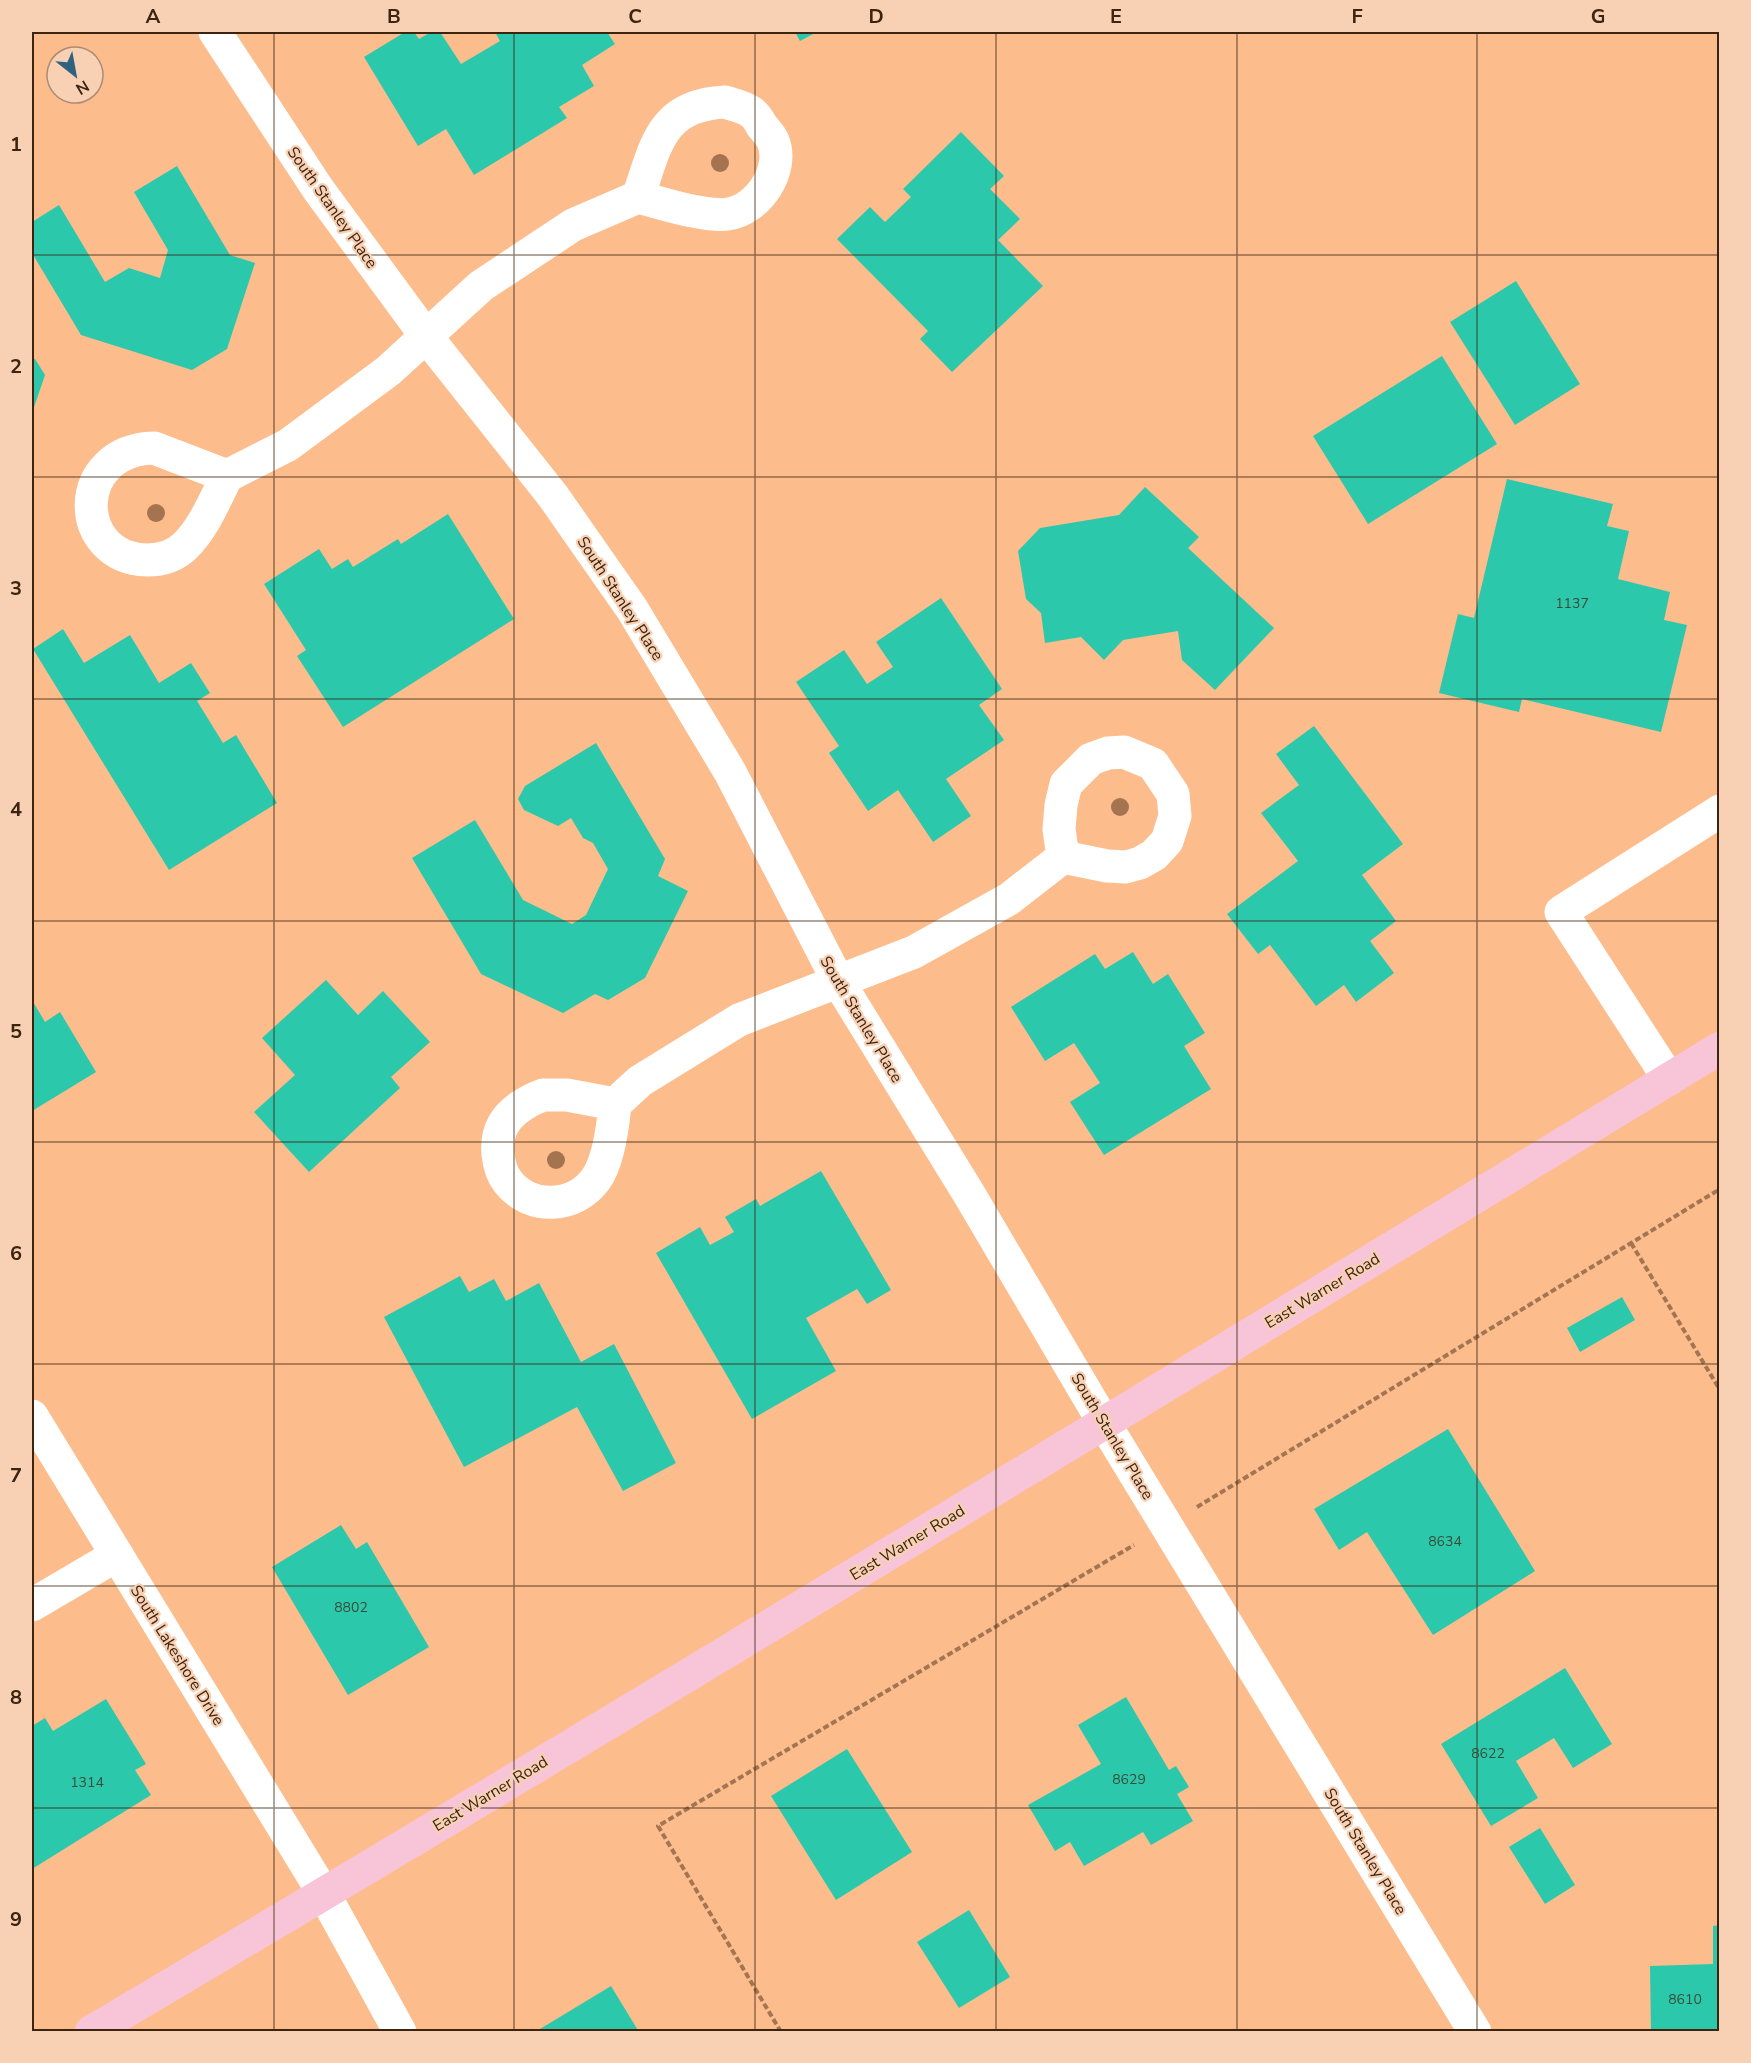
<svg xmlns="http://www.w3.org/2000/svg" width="1751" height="2063" font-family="'Nunito Sans',sans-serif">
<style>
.building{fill:#2cc8ac}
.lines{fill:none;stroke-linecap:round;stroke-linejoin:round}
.path{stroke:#a37552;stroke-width:4;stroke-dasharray:6 3;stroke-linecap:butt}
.minor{stroke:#fff;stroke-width:33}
.major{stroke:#f7c5d7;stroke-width:33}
.tree{fill:#a47450}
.grid{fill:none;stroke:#3c2410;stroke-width:1.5;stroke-opacity:0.55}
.labels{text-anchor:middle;stroke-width:4.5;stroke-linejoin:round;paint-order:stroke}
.number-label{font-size:14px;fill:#384d37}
.street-label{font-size:16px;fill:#3c2410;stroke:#f8d0b4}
.neatline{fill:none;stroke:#3c2410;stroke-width:2}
.grid-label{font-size:20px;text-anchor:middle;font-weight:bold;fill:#3c2410}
</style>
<rect width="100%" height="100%" fill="#fdbc8c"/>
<g class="building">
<path d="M405,32H414L419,39L431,32H440L461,64L500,41L495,32H607L615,44L582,65L594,86L559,107L567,118L474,175L446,129L418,146L364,57Z"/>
<path d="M795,32H817L800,41Z"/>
<path d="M961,132L1004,176L990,189L1020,219L998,240L1043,286L952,372L920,339L928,331L837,239L870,207L885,222L911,197L903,189Z"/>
<path d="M177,166L230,255L255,263L227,349L192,370L81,335L32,253V222L59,205L105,282L129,268L160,278L168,250L134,192Z"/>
<path d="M1516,281L1580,384L1515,425L1450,322Z"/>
<path d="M1442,356L1497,444L1368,524L1313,436Z"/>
<path d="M32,358L35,359L45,375L32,413Z"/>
<path d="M1507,479L1613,504L1607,526L1629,531L1618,579L1670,592L1664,620L1687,625L1661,732L1522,699L1519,712L1439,693L1458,614L1474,618Z"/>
<path d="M1145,487L1199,537L1188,548L1274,628L1215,690L1182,660L1178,631L1123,640L1104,660L1081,637L1045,643L1041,613L1026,599L1018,551L1040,528L1119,515Z"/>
<path d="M448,514L514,619L343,727L297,656L306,650L264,584L319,549L332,569L348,559L353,567L398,539L401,544Z"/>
<path d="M941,598L1002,689L979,705L1004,740L946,779L971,816L933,842L898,790L868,811L829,753L839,746L796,682L844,650L867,684L893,667L876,642Z"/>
<path d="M63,629L84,663L130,635L159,683L191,663L210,693L197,701L223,743L236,735L277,803L169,870L33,649Z"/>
<path d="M1314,726L1403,844L1362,875L1396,921L1370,941L1394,973L1356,1002L1344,985L1316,1006L1270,945L1258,954L1227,914L1298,861L1261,813L1299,785L1276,754Z"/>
<path d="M596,743L665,859L658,876L688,891L645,978L608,1000L595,994L563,1013L481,974L412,858L475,820L523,900L572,924L586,915L608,869L593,843L583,838L571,818L558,826L524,810L518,799L525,786Z"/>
<path d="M1133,952L1153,984L1168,974L1205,1033L1184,1046L1211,1089L1104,1155L1070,1102L1100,1083L1074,1043L1045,1061L1011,1007L1095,954L1105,969Z"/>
<path d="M326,980L358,1015L383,991L430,1042L391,1077L400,1088L309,1172L254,1112L295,1075L262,1038Z"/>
<path d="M32,1000L45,1022L60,1012L96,1072L32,1111Z"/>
<path d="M821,1171L891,1290L867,1304L857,1289L806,1318L836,1371L752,1419L656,1253L700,1227L710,1245L734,1232L725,1217L756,1199L760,1206Z"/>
<path d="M460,1276L469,1292L494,1279L506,1301L539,1283L581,1362L614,1344L676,1463L623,1491L577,1407L464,1467L384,1317Z"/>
<path d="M1622,1297L1635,1320L1580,1352L1567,1328Z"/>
<path d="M1448,1429L1535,1571L1433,1635L1367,1532L1339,1550L1314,1509Z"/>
<path d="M341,1525L356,1549L367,1542L429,1647L348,1695L272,1567Z"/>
<path d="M1565,1668L1612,1744L1573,1768L1554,1738L1516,1761L1538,1798L1491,1826L1441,1744Z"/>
<path d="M1126,1697L1169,1770L1176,1766L1189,1787L1177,1794L1193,1821L1151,1845L1143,1832L1084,1866L1070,1842L1055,1851L1028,1805L1101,1764L1078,1725Z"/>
<path d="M106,1699L146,1764L135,1770L151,1795L32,1869V1726L45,1718L53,1731Z"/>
<path d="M847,1749L912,1852L836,1900L771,1796Z"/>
<path d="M1540,1828L1575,1885L1545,1904L1509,1847Z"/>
<path d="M969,1910L1010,1977L959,2008L917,1942Z"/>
<path d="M1720,1925V2032H1651L1650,1966L1713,1964V1926Z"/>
<path d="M611,1986L639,2032H535Z"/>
</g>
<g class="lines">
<g class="path">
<path d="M1631,1243L1720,1390"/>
<path d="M1197,1507L1720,1189"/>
<path d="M781,2032L658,1826L1134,1545"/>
</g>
<g class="minor">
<path d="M215,32L318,189L426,336L553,496L632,609L730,772L838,981L969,1194L1104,1423L1475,2032"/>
<path d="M725,102C734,105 744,107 751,112C756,115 759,121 762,126C766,131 771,136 773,141C785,170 758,210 728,214C703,217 662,203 638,197C656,146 660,105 725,102Z"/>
<path d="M154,448L227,476C215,499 204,528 185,546C175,556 161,560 147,560C72,558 71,450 154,448Z"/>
<path d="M227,476L288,445L388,371L481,286L573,225L638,197"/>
<path d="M1669,1079L1561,912L1720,811"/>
<path d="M543,1095H567L615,1104C613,1126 608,1162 596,1179C575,1208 531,1211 508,1182C497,1168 494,1141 503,1125C510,1111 529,1100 543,1095Z"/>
<path d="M615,1104L640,1081L739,1020L914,952L1009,899L1063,857L1107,866L1126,867L1140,863L1154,855L1167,841L1175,816L1173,794L1153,764L1124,752L1108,753L1091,759L1066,784L1061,805L1059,829L1063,857"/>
<path d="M32,1416L324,1894L400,2032"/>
<path d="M32,1605L117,1555"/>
</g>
<path class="major" d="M91,2032C637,1709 1178,1378 1720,1048"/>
</g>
<g class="tree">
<circle cx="720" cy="163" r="9"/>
<circle cx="156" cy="513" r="9"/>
<circle cx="1120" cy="807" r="9"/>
<circle cx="556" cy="1160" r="9"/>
</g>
<path class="grid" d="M274,32V2032M514,32V2032M755,32V2032M996,32V2032M1237,32V2032M1477,32V2032M32,255H1720M32,477H1720M32,699H1720M32,921H1720M32,1142H1720M32,1364H1720M32,1586H1720M32,1808H1720"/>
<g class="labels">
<g class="number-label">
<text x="1572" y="608">1137</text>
<text x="1445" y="1546">8634</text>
<text x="351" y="1612">8802</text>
<text x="1488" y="1758">8622</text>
<text x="1129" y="1784">8629</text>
<text x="87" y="1787">1314</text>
<text x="1685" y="2004">8610</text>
</g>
<g class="street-label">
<text transform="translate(333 207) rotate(55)" y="6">South Stanley Place</text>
<text transform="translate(621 598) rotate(57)" y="6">South Stanley Place</text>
<text transform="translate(862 1019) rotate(59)" y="6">South Stanley Place</text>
<text transform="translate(1322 1290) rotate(-31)" y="6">East Warner Road</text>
<text transform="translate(1113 1436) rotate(59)" y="6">South Stanley Place</text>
<text transform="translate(907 1542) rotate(-31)" y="6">East Warner Road</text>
<text transform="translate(178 1655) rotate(58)" y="6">South Lakeshore Drive</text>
<text transform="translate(490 1793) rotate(-31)" y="6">East Warner Road</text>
<text transform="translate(1366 1851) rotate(59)" y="6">South Stanley Place</text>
</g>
</g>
<rect width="1751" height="2063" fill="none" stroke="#f8d0b4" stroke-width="66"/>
<g transform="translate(75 75) rotate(149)"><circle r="28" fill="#f8d0b4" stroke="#ad8b72" stroke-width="1.5"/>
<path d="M0-4.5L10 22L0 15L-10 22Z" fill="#30627f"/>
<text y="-9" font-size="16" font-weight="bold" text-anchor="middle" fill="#3c2410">N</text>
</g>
<rect x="33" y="33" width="1685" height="1997" class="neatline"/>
<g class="grid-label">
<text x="153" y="23">A</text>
<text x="394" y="23">B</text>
<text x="635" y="23">C</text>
<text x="876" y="23">D</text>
<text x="1116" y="23">E</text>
<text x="1357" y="23">F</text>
<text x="1598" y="23">G</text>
<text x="16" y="151">1</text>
<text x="16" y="373">2</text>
<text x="16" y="595">3</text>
<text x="16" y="816">4</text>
<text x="16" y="1038">5</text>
<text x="16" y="1260">6</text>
<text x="16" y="1482">7</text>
<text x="16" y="1704">8</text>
<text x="16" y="1926">9</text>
</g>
</svg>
